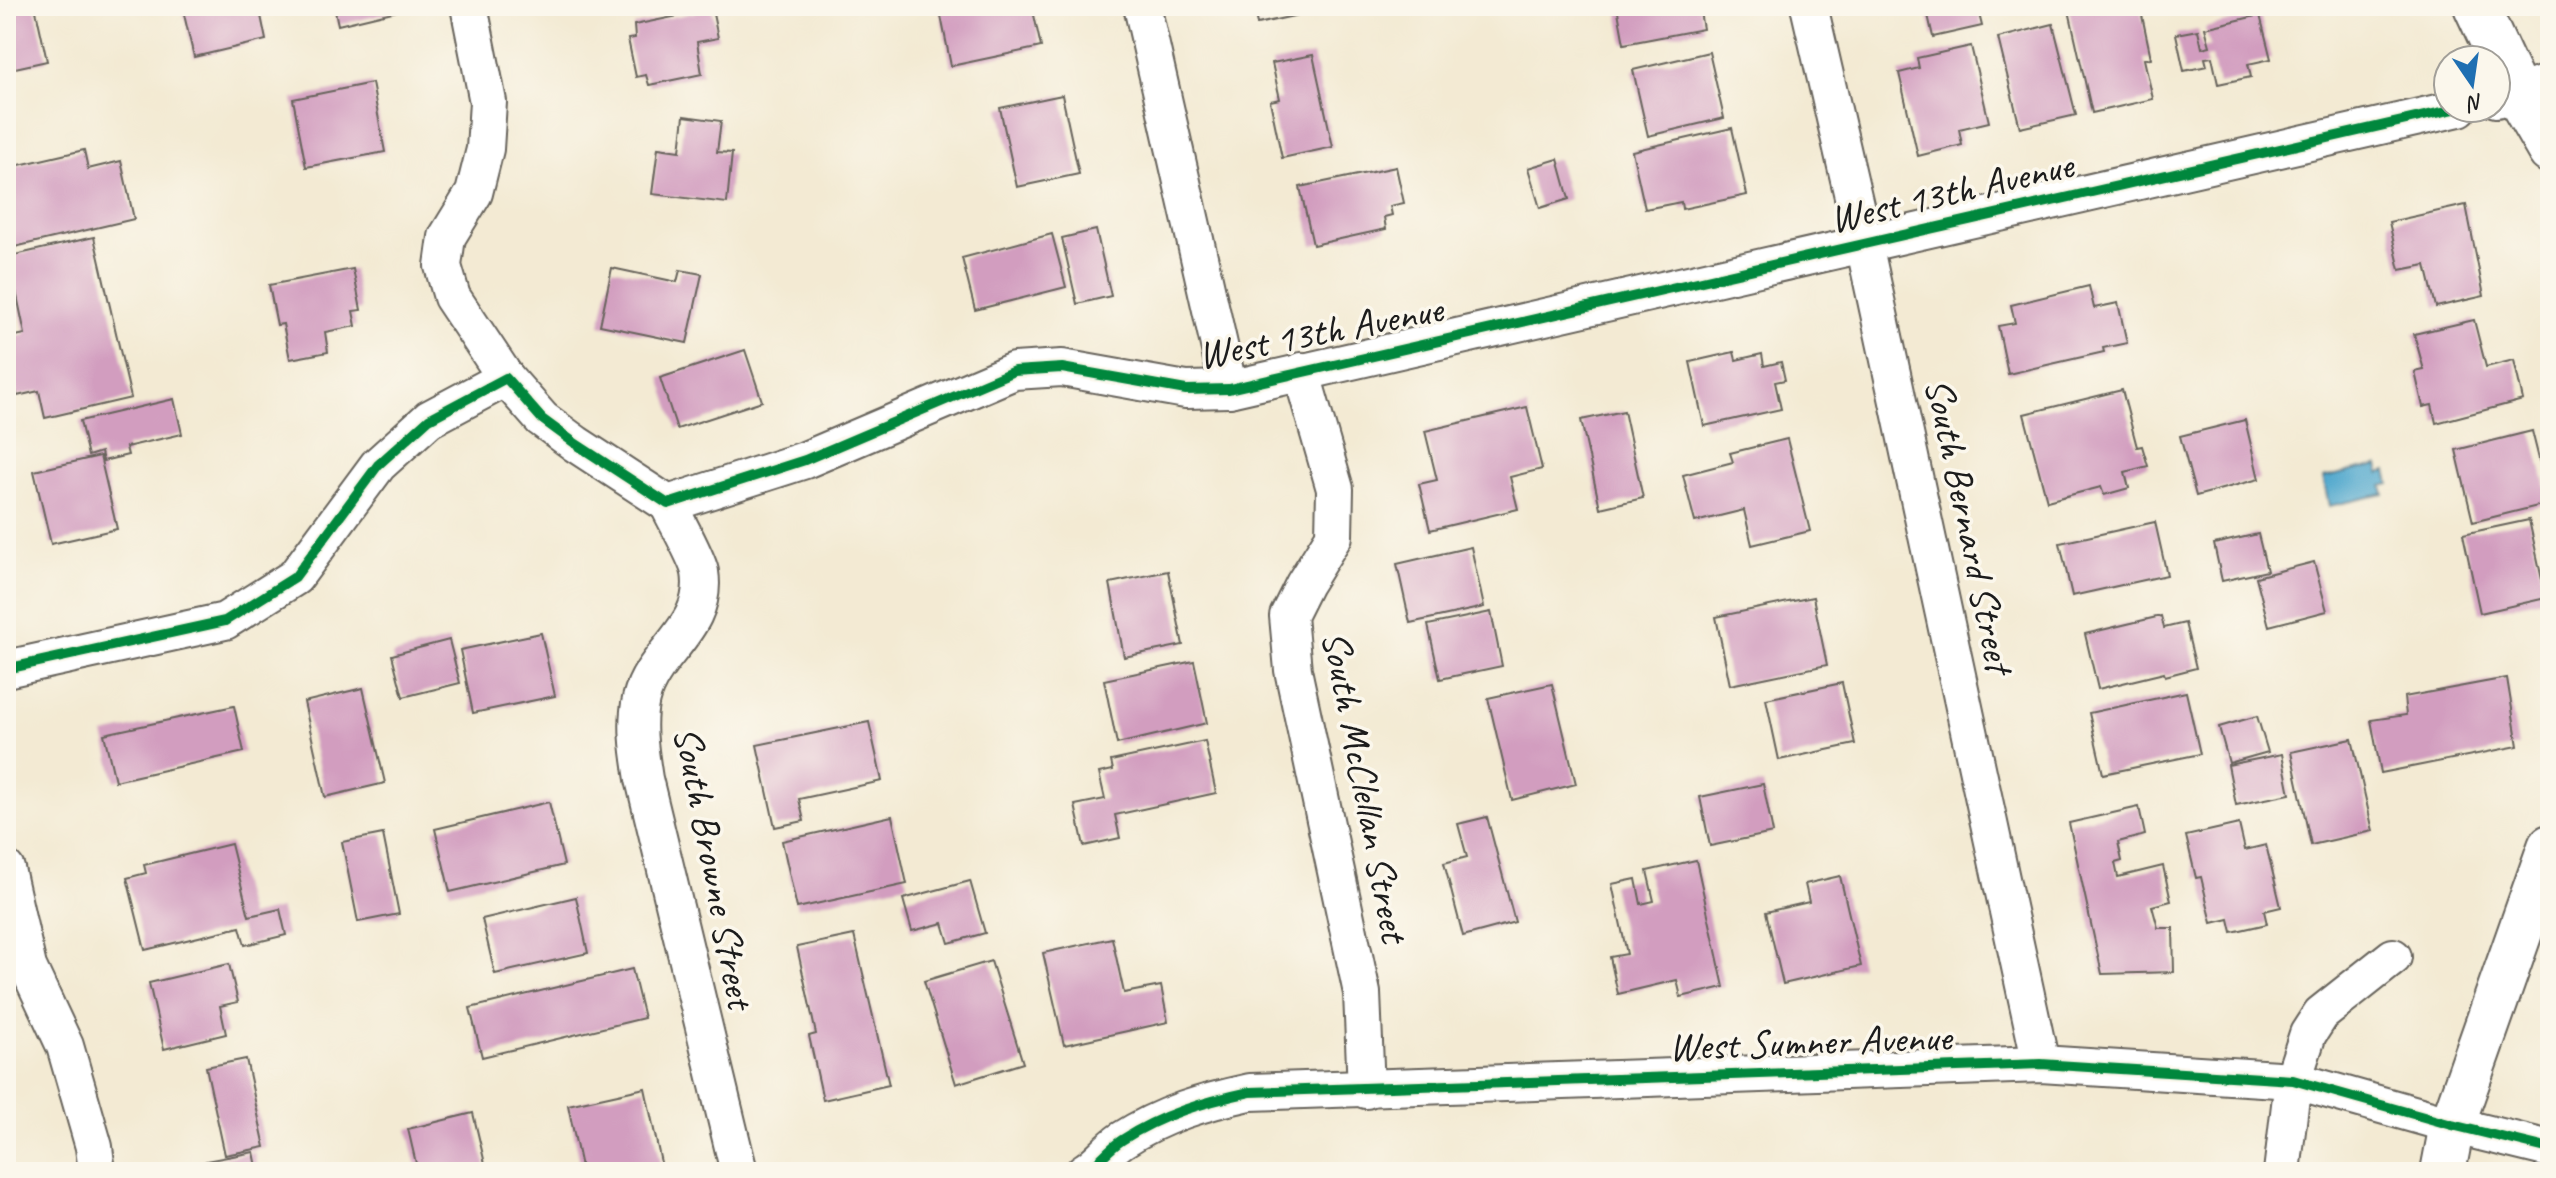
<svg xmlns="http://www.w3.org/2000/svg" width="2556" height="1178" font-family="Caveat,sans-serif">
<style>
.water{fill:#50a7cd;stroke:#366274;stroke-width:2}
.building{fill:#d29dbf}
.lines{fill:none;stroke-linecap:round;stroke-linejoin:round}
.minor-casing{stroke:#67645c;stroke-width:40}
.tertiary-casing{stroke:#67645c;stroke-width:48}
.minor{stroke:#fff;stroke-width:36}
.tertiary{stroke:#fff;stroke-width:44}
.cycleway-casing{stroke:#fbf7ec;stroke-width:15}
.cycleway{stroke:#00873e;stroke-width:10}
.labels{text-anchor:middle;stroke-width:7;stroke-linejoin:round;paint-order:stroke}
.street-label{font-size:40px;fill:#1c1c1c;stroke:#fbf7ec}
</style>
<rect width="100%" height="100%" fill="#fbf7ec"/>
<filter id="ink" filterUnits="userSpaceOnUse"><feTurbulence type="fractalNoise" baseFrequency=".0125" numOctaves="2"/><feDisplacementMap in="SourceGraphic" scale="16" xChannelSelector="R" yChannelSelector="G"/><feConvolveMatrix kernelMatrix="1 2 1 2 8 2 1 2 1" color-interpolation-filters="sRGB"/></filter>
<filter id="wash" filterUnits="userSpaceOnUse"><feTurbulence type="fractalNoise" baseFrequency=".006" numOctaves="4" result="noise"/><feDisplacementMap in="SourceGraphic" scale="32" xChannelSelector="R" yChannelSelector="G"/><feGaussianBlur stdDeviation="1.8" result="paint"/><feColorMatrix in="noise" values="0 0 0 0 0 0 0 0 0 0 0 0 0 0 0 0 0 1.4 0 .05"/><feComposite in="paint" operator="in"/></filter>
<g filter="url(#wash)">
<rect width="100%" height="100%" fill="#f3ead3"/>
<path class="water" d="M2378,465L2380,473L2387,471L2390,484L2382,486L2384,494L2329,506L2323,478Z"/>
<g id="blocks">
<g class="building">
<path d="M6,6H35L47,61L6,70Z"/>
<path d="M182,6H259L266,40L194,57Z"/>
<path d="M334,6H404L405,9L338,25Z"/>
<path d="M589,6H630V7L592,17Z"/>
<path d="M939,6H1032L1041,47L951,66Z"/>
<path d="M1253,6H1335V7L1257,24Z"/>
<path d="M1617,6H1699L1703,29L1624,44Z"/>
<path d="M1926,6H1977L1982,26L1933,37Z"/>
<path d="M2068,6H2140L2151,58L2144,59L2153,99L2092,113Z"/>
<path d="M712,9L718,38L697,42L702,74L649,85L646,75L636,77L628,39L635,38L634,25Z"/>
<path d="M2260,15L2271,59L2248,64L2251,77L2218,84L2212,57L2205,58L2207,66L2184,71L2176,34L2198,30L2202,48L2210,46L2205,28Z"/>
<path d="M2053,24L2076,115L2020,128L1998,38Z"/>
<path d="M1971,46L1989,122L1959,129L1962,145L1918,156L1899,73L1919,68L1917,58Z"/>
<path d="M1709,52L1724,118L1648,136L1633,70Z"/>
<path d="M1313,55L1333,147L1282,158L1270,101L1280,99L1272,63Z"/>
<path d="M372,83L385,152L306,167L293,99Z"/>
<path d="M1062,95L1079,174L1017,187L1000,108Z"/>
<path d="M684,116L721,121L717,152L732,153L727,203L652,194L658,148L680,151Z"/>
<path d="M1732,128L1747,195L1682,209L1681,202L1645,209L1632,151Z"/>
<path d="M84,150L88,169L121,161L134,219L6,249V168Z"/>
<path d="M1558,159L1569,199L1540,208L1528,168Z"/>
<path d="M1396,167L1404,203L1390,206L1392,215L1384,217L1386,229L1313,245L1300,187Z"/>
<path d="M2466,205L2484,296L2436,307L2426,265L2400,270L2389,222Z"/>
<path d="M1096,230L1111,296L1077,304L1062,238Z"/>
<path d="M1052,234L1066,287L975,310L962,258Z"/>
<path d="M94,237L131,398L45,418L39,391L17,396L6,338L25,334L16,291L6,293V257Z"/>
<path d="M612,268L677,282L680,270L702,274L687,343L600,325Z"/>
<path d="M353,269L361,310L353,311L356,326L325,332L328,352L290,359L283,324L277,325L269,285Z"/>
<path d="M2089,286L2094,308L2118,303L2127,343L2103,348L2104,352L2008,374L1998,326L2015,323L2011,305Z"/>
<path d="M2474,320L2486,367L2514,360L2523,400L2436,423L2432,405L2423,407L2415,372L2424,370L2414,334Z"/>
<path d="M745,350L762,401L677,429L660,378Z"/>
<path d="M1734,352L1736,360L1762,354L1764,366L1781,362L1785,380L1775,382L1781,409L1704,426L1690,362Z"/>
<path d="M2122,390L2137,447L2142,446L2148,466L2125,472L2129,488L2104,495L2101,487L2047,501L2024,414Z"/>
<path d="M174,399L182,434L126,447L128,455L103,461L101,452L88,456L80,421Z"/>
<path d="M1527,407L1542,469L1510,477L1518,509L1430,530L1419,484L1437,480L1425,431Z"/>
<path d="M1624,411L1643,498L1600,508L1581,420Z"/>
<path d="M2245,420L2259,479L2196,496L2180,436Z"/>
<path d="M2532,431L2550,503L2473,522L2456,450Z"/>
<path d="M1787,439L1810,531L1752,545L1744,510L1695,522L1683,475L1733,462L1730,453Z"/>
<path d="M100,456L117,529L51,544L34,471Z"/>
<path d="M2529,520L2546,598L2480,613L2463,534Z"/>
<path d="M2155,522L2167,575L2072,596L2060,543Z"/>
<path d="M2258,534L2267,571L2222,581L2214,544Z"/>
<path d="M1471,547L1484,607L1410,623L1397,564Z"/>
<path d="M2314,562L2327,611L2269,626L2256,577Z"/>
<path d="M1168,571L1183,645L1124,657L1110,583Z"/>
<path d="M1813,597L1827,665L1730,685L1716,617Z"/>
<path d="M1491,612L1502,666L1440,679L1428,625Z"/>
<path d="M2161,616L2164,628L2185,623L2196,668L2165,676L2164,673L2098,689L2085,634Z"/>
<path d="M541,633L555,696L473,713L460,650Z"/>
<path d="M449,640L460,683L403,697L392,655Z"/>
<path d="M1194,661L1207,723L1117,744L1104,680Z"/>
<path d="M2507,678L2518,746L2381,773L2371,720L2406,715L2404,697Z"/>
<path d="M1842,683L1855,744L1779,760L1766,699Z"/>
<path d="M1552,684L1576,784L1512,800L1488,698Z"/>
<path d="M363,688L385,783L325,797L304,702Z"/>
<path d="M2186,692L2200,754L2103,774L2089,713Z"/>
<path d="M234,706L244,752L115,781L104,734Z"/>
<path d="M2257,716L2268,752L2229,763L2219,727Z"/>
<path d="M869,722L882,781L799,799L804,821L775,827L757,745Z"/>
<path d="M2352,739L2373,831L2311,845L2291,752Z"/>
<path d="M1205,741L1216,793L1115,815L1120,838L1084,846L1075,805L1105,799L1099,773L1113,770L1111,761Z"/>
<path d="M2282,754L2290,794L2236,805L2228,765Z"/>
<path d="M1763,784L1773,833L1710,846L1700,797Z"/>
<path d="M549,802L564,865L450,892L435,829Z"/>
<path d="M2139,807L2145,835L2118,842L2122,861L2115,863L2118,877L2163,866L2171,901L2152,906L2158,928H2173L2174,972L2102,974L2069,823Z"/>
<path d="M892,816L907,884L797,908L782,841Z"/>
<path d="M1487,817L1515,922L1463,936L1444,863L1467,857L1458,824Z"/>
<path d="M2239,824L2245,850L2266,845L2281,907L2264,911L2267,924L2232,932L2229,919L2212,923L2201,877L2196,878L2186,836Z"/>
<path d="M383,834L399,914L358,922L342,842Z"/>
<path d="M231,844L249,916L280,909L286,935L245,945L240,927L145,950L127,878L146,873L144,865Z"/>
<path d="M1696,860L1724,987L1681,997L1677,980L1618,994L1610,957L1627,954L1612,884L1636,879L1641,904L1654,901L1647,871Z"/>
<path d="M1840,876L1861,966L1783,984L1766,912L1809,902L1805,884Z"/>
<path d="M970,881L985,933L949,943L943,923L912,931L903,899Z"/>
<path d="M576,897L588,953L495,974L482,919Z"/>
<path d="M854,935L889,1085L823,1100L809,1036L816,1034L797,947Z"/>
<path d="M1112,938L1124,993L1161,986L1168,1022L1064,1045L1043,953Z"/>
<path d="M991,961L1023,1063L956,1084L924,981Z"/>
<path d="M229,964L238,1002L220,1006L226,1034L164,1049L149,983Z"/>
<path d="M632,969L644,1018L482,1057L470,1008Z"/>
<path d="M246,1059L265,1147L225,1155L206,1067Z"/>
<path d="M645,1088L663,1172H582L568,1105Z"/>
<path d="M473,1113L487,1172H418L408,1129Z"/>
<path d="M254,1152L258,1172H183L207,1165L206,1161Z"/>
</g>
</g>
</g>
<g filter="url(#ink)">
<use href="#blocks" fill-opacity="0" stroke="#67645c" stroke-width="2"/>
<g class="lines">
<defs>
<g id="minor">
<path d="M469,6L488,102L485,149L474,193L447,237L443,266L452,297L506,378"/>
<path d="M1142,6L1229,389"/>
<path d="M1809,6L1864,244L2041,1064"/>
<path d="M2496,99L2517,94L2550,82"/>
<path d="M1301,371L1335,489L1334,536L1304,584L1288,616L1293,670L1362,993L1366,1090"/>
<path d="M668,504C676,521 697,557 700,572C709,628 653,651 641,699C635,725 640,753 644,779L739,1172"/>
<path d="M6,669L225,621L295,577L378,465L429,419L506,378L542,419L576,444L668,504L805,460L1014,371L1062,368L1186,390L1229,389L2459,108"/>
<path d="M6,869L28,967L65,1046L94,1147L97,1172"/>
<path d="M1084,1172C1098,1164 1108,1149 1122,1140C1162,1114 1204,1102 1250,1092L2041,1064L2293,1080L2452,1125L2550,1149"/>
<path d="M2282,1172L2293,1080L2308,1034L2321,1014L2393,957"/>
</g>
<g id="tertiary">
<path d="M2476,6L2517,94L2550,151"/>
<path d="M2443,1172L2452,1125L2550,847"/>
</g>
</defs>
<use href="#minor" class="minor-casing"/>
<use href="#tertiary" class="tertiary-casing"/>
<use href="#minor" class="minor"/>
<use href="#tertiary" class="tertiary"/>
<defs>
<g id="cycleway">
<path d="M6,669L225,621L295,577L378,465L429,419L506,378L542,419L576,444L668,504L805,460L1014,371L1062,368L1186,390L1229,389L2459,108"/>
<path d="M1084,1172C1098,1164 1108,1149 1122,1140C1162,1114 1204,1102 1250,1092L2041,1064L2293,1080L2452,1125L2550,1149"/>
</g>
</defs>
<use href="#cycleway" class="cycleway-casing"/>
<use href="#cycleway" class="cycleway"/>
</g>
</g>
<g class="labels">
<g class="street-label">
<text transform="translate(1951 191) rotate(-13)" y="14">West 13th Avenue</text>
<text transform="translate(1320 331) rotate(-11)" y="14">West 13th Avenue</text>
<text transform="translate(1970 525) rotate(78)" y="14">South Bernard Street</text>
<text transform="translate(1366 786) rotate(79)" y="14">South McClellan Street</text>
<text transform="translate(715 867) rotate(79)" y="14">South Browne Street</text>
<text transform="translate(1810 1041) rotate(-2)" y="14">West Sumner Avenue</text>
</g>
</g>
<rect width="2556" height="1178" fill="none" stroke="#fbf7ec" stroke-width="32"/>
<g transform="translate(2472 84) rotate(167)"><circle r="38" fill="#fbf7ec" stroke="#a29f99" stroke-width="2"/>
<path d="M0-6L14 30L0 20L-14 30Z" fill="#1f6fb2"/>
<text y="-12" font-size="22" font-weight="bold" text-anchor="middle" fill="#1c1c1c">N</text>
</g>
</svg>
